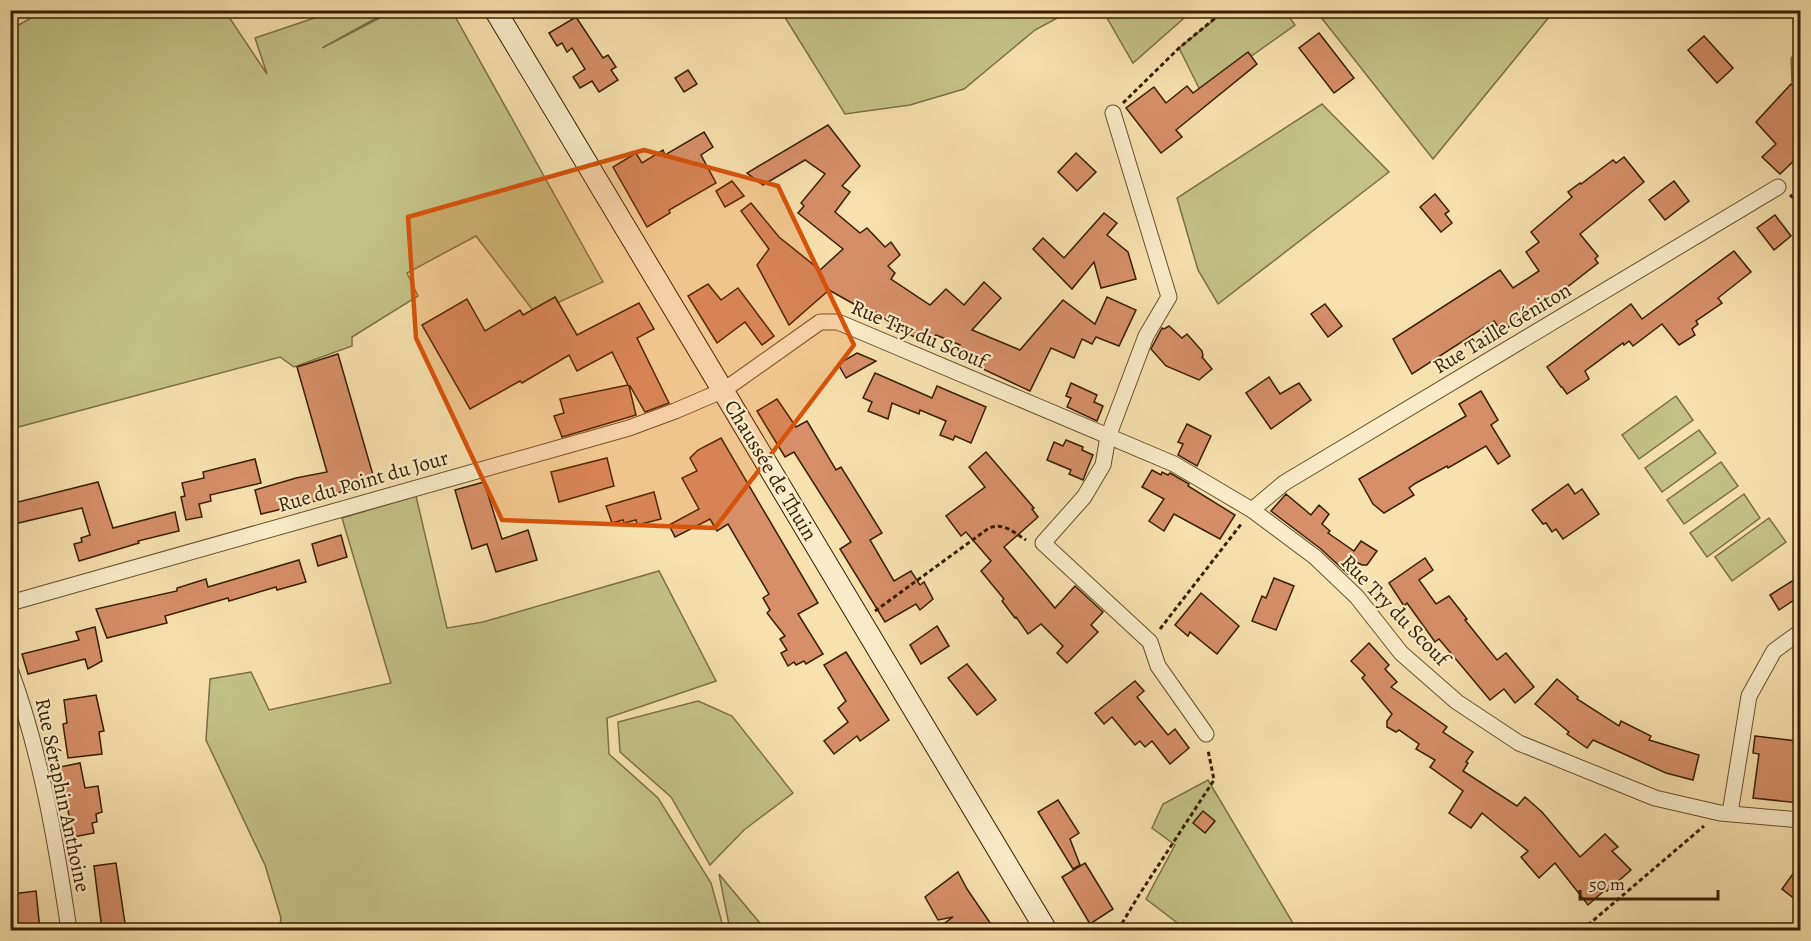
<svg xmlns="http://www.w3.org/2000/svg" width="1811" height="941" font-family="Alegreya,serif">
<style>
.green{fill:#c3c186;stroke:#7d7043;stroke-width:1.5}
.building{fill:#d68f69;stroke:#371e00;stroke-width:1.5}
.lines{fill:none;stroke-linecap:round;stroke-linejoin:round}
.street-casing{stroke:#674f2c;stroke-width:17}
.secondary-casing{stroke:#371e00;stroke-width:23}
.path{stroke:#371e00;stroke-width:3;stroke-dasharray:4.5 3;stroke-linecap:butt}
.street{stroke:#faecca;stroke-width:15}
.secondary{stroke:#faecca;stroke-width:21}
.marked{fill:#d6530b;fill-opacity:0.2;stroke:#d6530b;stroke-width:4.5;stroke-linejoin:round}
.labels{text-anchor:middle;stroke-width:4.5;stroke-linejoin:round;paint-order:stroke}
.street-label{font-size:21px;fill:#371e00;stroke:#faecca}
</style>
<rect width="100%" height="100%" fill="#f7e1ae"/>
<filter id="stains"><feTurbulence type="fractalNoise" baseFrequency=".00333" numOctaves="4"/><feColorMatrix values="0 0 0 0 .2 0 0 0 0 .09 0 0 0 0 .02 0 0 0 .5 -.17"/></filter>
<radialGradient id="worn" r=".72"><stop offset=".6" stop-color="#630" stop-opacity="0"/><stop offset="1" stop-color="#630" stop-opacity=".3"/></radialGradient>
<g class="green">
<path d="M43,11H225L267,74L255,38L335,11H389L322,48L393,11H452L603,282L535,313L476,236L407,273L418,296L352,337V346L294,367L280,357L11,429L10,30Z"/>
<path d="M781,11H1070L1035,30L964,89L910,105L845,114Z"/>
<path d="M1103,11H1192L1133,63Z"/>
<path d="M1225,11H1285L1295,25L1201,92L1179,48Z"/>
<path d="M1316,11H1554L1433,159Z"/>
<path d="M1800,48V76L1792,82L1791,58Z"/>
<path d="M1322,104L1389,172L1218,304L1198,270L1177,198Z"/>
<path d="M1676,396L1693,420L1639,459L1622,435Z"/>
<path d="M1699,430L1716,453L1662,492L1645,468Z"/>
<path d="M1721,462L1738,486L1684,524L1667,500Z"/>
<path d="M1744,494L1760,518L1707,557L1690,533Z"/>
<path d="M416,496L447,628L483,622L659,571L716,681L607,718L609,754L658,798L711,883L724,930H279L281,918L265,865L206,740L210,679L251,672L269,710L391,683L342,518Z"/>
<path d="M1769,518L1786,542L1732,581L1715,557Z"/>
<path d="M698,701L732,716L793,793L744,830L710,865L671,797L620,752L618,722Z"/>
<path d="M1208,780L1297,930H1183L1180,925L1146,899L1175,845L1152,828L1163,804Z"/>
<path d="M719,874L764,928L769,930H730Z"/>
</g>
<g class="building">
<path d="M576,17L603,58L608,55L616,67L611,70L618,80L599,92L592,81L580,88L573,77L585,69L572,48L567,52L562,43L557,46L549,33Z"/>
<path d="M1319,33L1354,78L1334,93L1299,48Z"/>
<path d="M1704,36L1733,68L1717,83L1688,50Z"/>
<path d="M1248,52L1257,64L1176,130L1182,137L1161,153L1126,108L1154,87L1166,103L1187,86L1193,93Z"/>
<path d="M688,70L697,84L684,92L675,78Z"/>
<path d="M1791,84L1800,92V155L1780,174L1762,157L1776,144L1756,122Z"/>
<path d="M828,125L860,166L842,186L850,192L835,212L860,233L867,228L885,247L891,242L900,255L888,266L895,273L891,279L930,305L946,289L964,305L984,282L1001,298L972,330L1020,350L1063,300L1095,324L1107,297L1136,310L1119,346L1096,337L1092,344L1082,339L1074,358L1051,348L1030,391L955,356L960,345L936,335L928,344L899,329L873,310L866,311L829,290L789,325L757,265L769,249L741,211L751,203L779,237L820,270L843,249L798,213L804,206L801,203L825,174L805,160L763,185L747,173Z"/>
<path d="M704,132L713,147L701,155L716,183L669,210L670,213L647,227L613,167L636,153L642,163L663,150L665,155Z"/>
<path d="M1076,153L1096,172L1077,191L1058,172Z"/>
<path d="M1624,157L1644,182L1580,234L1598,256L1595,259L1598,263L1539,309L1537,306L1502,332L1494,321L1412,374L1393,339L1500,270L1513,288L1539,271L1526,252L1539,242L1531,232L1572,197L1568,192L1580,183L1581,184L1613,160L1616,163Z"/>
<path d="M732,181L744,196L725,207L716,191Z"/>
<path d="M1674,181L1689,201L1665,220L1649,200Z"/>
<path d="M1435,194L1449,211L1445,214L1452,223L1441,232L1420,207Z"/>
<path d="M1104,213L1117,223L1107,235L1128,252L1136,279L1101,288L1094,262L1072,289L1033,249L1043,238L1064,258Z"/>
<path d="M1775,215L1791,236L1774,250L1757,228Z"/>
<path d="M1734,251L1751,272L1718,298L1722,303L1696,321L1698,324L1692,329L1695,335L1679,345L1662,324L1633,346L1629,341L1624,345L1623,343L1585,371L1589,379L1567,394L1562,387H1561L1547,367L1631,304L1642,319Z"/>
<path d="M708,284L721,300L738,288L774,336L762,345L745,322L717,343L688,296Z"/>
<path d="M555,297L577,335L639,303L654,329L637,338L669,403L645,412L630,386H629L636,415L562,437L554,416L564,413L560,399L628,385L612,352L577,371L569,355L522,383L520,381L470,409L422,325L467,299L485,331L520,310L523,315Z"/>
<path d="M1325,304L1342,326L1328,337L1311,314Z"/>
<path d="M1169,326L1182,338L1187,334L1202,351L1203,356L1202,357L1212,369L1199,380L1166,366L1151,349L1162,328L1164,329Z"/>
<path d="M857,353L876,361L846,378L838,364Z"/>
<path d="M338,354L375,482L320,498V500L261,514L255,490L296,478L327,472L297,367Z"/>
<path d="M875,373L932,398L937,386L986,407L971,443L955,436L953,440L940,435L946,421L920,410L919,414L892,403L888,419L868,411L872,402L863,398Z"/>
<path d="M1269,377L1280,394L1299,383L1311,400L1271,429L1246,393Z"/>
<path d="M1071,383L1097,395L1094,402L1103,406L1097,421L1067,407L1071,398L1066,396Z"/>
<path d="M1481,391L1498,420L1491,425L1510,456L1498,464L1486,446L1448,468L1447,466L1416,483L1409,488L1414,495L1384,513L1373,504L1359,479L1466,416L1459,404Z"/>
<path d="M777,399L796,427L807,421L836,470L841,467L882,533L870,540L894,581L911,571L920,585L924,582L933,599L920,610L916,604L885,622L840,549L851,542L794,452L785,457L757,411Z"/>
<path d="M1187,424L1211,436L1197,466L1178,455L1183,444L1178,442Z"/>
<path d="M721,438L818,603L798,614L823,654L806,664L804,661L796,665L794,662L788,666L781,653L787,650L780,639L785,636L767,613L770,610L763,598L769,594L728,524L717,531L710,519L675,537L669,525L699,509L682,478L697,471L690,458L698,450Z"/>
<path d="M1066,440L1083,447L1082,450L1093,455L1083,480L1069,474L1071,470L1047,460L1054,442L1063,446Z"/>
<path d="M986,452L1034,508L1032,509L1038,517L1004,547L1055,608L1075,586L1103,612L1091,625L1098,632L1067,663L1057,653L1063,646L1041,624L1028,634L1016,617L1015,618L1002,601L1004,599L981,571L991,561L966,532L961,536L946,516L985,487L969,467Z"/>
<path d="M607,458L614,486L559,502L551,472Z"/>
<path d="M255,459L261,483L210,495L211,501L199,504L202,517L186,520L181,497L185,496L182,483L204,478L203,472Z"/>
<path d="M1152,470L1161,475L1162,472L1168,475L1170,473L1189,484L1188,486L1235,515L1220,539L1174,514L1164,531L1149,521L1164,499L1142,487Z"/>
<path d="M98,482L113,528L175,512L179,531L138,541L139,543L79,561L74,544L82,542L81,538L90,535L82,508L10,525V504Z"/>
<path d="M484,482L502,539L528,530L537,560L496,572L487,544L472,549L455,490Z"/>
<path d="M1568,484L1575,494L1582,489L1599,514L1563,539L1556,529L1552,532L1546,523L1543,524L1532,510Z"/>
<path d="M654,492L661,519L637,525L636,520L624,523L623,520L612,523L606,506Z"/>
<path d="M1286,494L1311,515L1319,505L1329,514L1322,524L1330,531L1328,533L1354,551L1361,541L1377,551L1367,565H1362L1356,562L1348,574L1321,549L1271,511Z"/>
<path d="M341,535L347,557L318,566L312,544Z"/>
<path d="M1425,558L1433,570L1419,580L1436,604L1449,596L1467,619L1465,620L1497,660L1506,653L1534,687L1515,703L1504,689L1490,700L1439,639L1435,642L1407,603L1404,606L1389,583Z"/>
<path d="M299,560L306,582L277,590L276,587L229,601L228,598L165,616L167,623L107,638L96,609L177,591V588L206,579L208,587Z"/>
<path d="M1800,576V596L1779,610L1770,595Z"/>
<path d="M1274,578L1294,586L1276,630L1252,621L1262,596L1266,598Z"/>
<path d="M1201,593L1239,626L1217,654L1190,632L1188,636L1175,625Z"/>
<path d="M937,626L949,646L921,664L910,645Z"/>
<path d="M95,627L102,661L88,669L85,659L28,674L22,654L79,640L76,632Z"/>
<path d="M1369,643L1389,665L1385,669L1397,682L1391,687L1447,727L1443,732L1473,752L1466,762L1468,763L1463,771L1517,806L1525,797L1542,812L1580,857L1605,834L1618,847L1612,851L1631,870L1607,891L1605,890L1588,905L1555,863L1539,878L1521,857L1528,851L1482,813L1471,828L1449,813L1463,791L1430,767L1435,760L1416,749L1419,744L1399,730L1396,732L1387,727V721L1392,714L1362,678L1365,675L1351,661Z"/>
<path d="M846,652L889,720L860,741L857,736L834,754L824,741L848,722L838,708L846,701L824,665Z"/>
<path d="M967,664L996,700L977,715L948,678Z"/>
<path d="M1557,679L1578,697L1577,699L1619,726L1621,721L1651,736L1649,740L1699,755L1693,780L1666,773L1593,740L1587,748L1567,734L1569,732L1535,704Z"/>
<path d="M1135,681L1144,691L1137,697L1168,735L1175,729L1189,748L1170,764L1152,741L1145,747L1140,741L1135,745L1112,717L1104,724L1095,713Z"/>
<path d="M96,695L104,731L99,732L102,754L68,758L63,724L67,723L64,700Z"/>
<path d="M1755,736L1797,741L1795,759L1800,760V803L1753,798L1759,754L1753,753Z"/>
<path d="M80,763L85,788L98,786L102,812L96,814L97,822L92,823L94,833L73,837L60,767Z"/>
<path d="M1058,800L1079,833L1070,839L1080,865L1073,869L1038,812Z"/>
<path d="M1203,811L1215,821L1205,833L1193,823Z"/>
<path d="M116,863L126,930H102L94,866Z"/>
<path d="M1085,863L1113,909L1090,924L1062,877Z"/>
<path d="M1800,864V903L1782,889Z"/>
<path d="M958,872L967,889L995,930H935L953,917L938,920L925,897Z"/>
<path d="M36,891L40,930H16L12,894Z"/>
</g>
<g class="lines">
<defs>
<g id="street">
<path d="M1113,113L1169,297L1146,336L1108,437L1103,465L1084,497L1043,543L1150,642L1158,666L1206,734"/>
<path d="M1252,510L1284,483L1778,187"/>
<path d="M10,603L629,428L675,411L724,390L820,322H838L1174,464L1252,510L1315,557L1357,597L1401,653L1457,702L1519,743L1655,798L1720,813L1800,820"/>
<path d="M10,669C41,753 56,842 69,930"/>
<path d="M1730,813L1749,696L1774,651L1800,632"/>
</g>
<path id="secondary" d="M495,10L1046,930"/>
</defs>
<use href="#street" class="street-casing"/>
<use href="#secondary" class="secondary-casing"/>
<g class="path">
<path d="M1123,103L1179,48L1225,10"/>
<path d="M1790,195L1800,203"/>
<path d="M875,611L989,528C1004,522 1014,533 1026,540"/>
<path d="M1160,629L1242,523"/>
<path d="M1118,930L1139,895L1214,780L1208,750"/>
<path d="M1582,930L1704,826"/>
</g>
<use href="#street" class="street"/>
<use href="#secondary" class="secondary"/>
</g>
<path class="marked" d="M644,150L778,186L854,345L715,528L502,520L416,338L408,217Z"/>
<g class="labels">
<g class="street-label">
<text transform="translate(1502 328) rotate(-31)" y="7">Rue Taille Géniton</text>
<text transform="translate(919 334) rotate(23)" y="7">Rue Try du Scouf</text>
<text transform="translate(771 470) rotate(59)" y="7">Chaussée de Thuin</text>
<text transform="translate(363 481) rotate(-16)" y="7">Rue du Point du Jour</text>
<text transform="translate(1395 610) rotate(46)" y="7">Rue Try du Scouf</text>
<text transform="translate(63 795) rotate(78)" y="7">Rue Séraphin Anthoine</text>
</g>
</g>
<rect width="1811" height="941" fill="none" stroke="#f7e1ae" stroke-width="36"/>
<rect x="12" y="12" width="1787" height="917" fill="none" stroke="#371e00" stroke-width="3"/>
<rect x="18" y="18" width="1775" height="905" fill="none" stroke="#371e00" stroke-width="1.5"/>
<path d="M1580 890v9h138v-9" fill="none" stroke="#371e00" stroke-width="3"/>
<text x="1589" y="890" font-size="18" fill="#371e00" stroke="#faecca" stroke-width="4.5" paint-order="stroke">50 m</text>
<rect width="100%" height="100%" filter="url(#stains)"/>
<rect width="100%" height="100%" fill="url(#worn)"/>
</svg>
